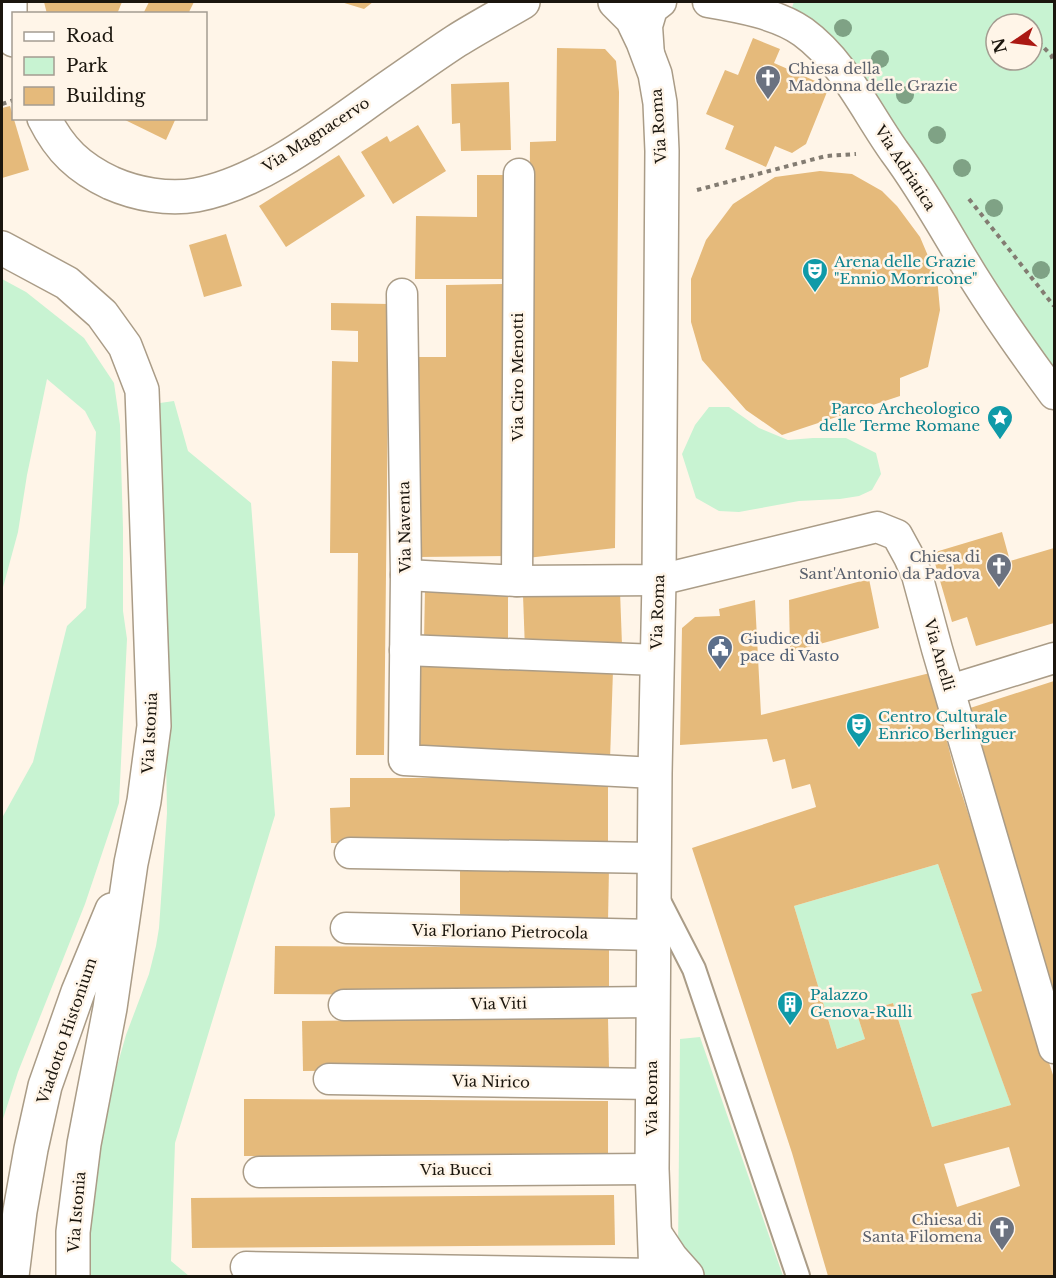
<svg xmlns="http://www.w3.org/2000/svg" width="1056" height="1278" font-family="'Libre Baskerville',serif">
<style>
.green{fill:#c8f3d2;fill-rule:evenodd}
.building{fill:#e5ba7b;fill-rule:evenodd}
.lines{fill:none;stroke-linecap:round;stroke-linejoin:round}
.pedestrian-casing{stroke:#aa9c87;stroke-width:26}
.minor-casing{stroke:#aa9c87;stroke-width:33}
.tertiary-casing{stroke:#aa9c87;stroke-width:36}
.path{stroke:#837c72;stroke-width:4;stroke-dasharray:4.5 4.5;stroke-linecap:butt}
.pedestrian{stroke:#fff;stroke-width:22}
.minor{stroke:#fff;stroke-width:30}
.tertiary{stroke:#fff;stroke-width:33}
.tree{fill:#7fa285}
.labels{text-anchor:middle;stroke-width:5;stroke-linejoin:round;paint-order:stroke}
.worship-label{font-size:15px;fill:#5b616d;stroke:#fff5e8;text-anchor:end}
.street-label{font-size:15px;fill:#1b160e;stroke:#fff5e8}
.culture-label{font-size:15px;fill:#0d838f;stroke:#fff5e8;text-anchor:start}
.service-label{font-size:15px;fill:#4e5e75;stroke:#fff5e8;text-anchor:start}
</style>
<rect width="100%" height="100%" fill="#fff5e8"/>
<g class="green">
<path d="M794,2H1054V369L1014,313L954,215L855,64L789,15ZM996,24H1032V60H996Z"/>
<path d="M2,279L26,292L84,338L114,383L120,425L123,528V611L127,639L119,803L85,904L18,1072L2,1122V818L33,762L67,626L86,608L96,432L85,411L47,379L27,475L18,532L2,591Z"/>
<path d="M174,401L188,451L251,503L275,815L175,1143L171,1261L189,1276H82L100,1126L126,1035L149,974L156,946L159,928L167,813L160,403Z"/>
<path d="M709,407H729L759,428L788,440L813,438H846L876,453L881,474L872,490L859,496L840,499L799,501L739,512L719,511L696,498L682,454L695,425Z"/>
<path d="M938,864L982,991L972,994L1011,1105L932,1127L893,1003L857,1014L865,1039L837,1049L794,906Z"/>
<path d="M700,1037L783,1276H702L678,1252L680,1039Z"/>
</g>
<g class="building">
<path d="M44,2H122L117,14H47Z"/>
<path d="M149,2H194L188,14H143Z"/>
<path d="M341,2H373L364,9Z"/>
<path d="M753,38L780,49L774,63L829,87L806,144L792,153L775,146L766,167L725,149L734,126L706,114L725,70L738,75Z"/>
<path d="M557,48L605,49L616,61L619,92L615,548L527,558L530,142L556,141Z"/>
<path d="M509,82L511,150L461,151L460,123L452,124L451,84Z"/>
<path d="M10,106L29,170L2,178V108Z"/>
<path d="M121,118H176L166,140Z"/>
<path d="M418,125L446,171L393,204L361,152L387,136L390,142Z"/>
<path d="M339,155L365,196L286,247L259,206Z"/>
<path d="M820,171L852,174L882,191L897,206L920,237L937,277L940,310L928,367L900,378V396L782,435L746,410L702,360L691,322V279L706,240L733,204L775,177Z"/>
<path d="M477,175H506L505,279H415L416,216L477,217Z"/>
<path d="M226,234L242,286L204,297L189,245Z"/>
<path d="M504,284L507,556L419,557L417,357H446V285Z"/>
<path d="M331,303L389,304L384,755H356L358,553H330L332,361L358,362V331L331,330Z"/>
<path d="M1002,532L1010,561L1054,548V623L976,646L967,617L952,622L932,553Z"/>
<path d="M869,579L879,628L790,652L789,600Z"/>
<path d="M425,589L508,590V642L424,641Z"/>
<path d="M620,591L622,645L525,650L523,595Z"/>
<path d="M755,600L761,715L930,673L955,773L1054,1078V1276H828L792,1153L692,848L816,807L810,784L792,789L785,759L773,762L767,739L680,745L682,628L695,617L720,616L719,609ZM938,864L982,991L971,994L1011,1105L932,1127L893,1003L857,1014L865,1039L837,1049L794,906ZM1009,1147L1020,1186L957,1207L944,1164Z"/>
<path d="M420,663L613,670L610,760L417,753Z"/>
<path d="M1054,681V1003L967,709Z"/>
<path d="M350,778H608V843H331L330,808L350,807Z"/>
<path d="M460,867L609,868L608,921L460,920Z"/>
<path d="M275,946L609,948V996L274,994Z"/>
<path d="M608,1018L609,1068L303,1071L302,1021Z"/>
<path d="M244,1099L608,1101V1157L244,1156Z"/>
<path d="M614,1195L615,1245L192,1248L191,1198Z"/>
</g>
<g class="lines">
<defs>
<path id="pedestrian" d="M656,895L694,969L798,1276"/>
<g id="minor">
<path d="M708,2C738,7 778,14 803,32C844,62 865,110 894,151C924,191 948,236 974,278C999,318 1026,356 1054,394"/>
<path d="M649,56L647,26L652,9L661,2"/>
<path d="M402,294L406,575L404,760L655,773"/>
<path d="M406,575L517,581L659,580L877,527L897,535L909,557L917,575L937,649L1054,1048"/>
<path d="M517,581L519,174"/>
<path d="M405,650L657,660"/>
<path d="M950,690L1054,658"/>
<path d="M350,853L654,858"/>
<path d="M346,928L654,935"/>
<path d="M344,1005L653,1002"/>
<path d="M329,1079L652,1084"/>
<path d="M259,1172L652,1169"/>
<path d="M246,1267L656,1274"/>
</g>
<g id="tertiary">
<path d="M10,2V16L14,40"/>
<path d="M615,2L632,19L643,42L655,74L660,103L662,151L659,580L655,773L652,1169L656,1276"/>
<path d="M44,118C60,150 79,168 111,183C136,194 168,200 196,195C263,183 333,126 389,87C411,72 433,56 456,41C478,27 501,15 523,2"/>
<path d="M2,248L67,283L102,314L125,346L142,390L154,726L144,801L131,863L110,1008L84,1144L73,1232V1276"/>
<path d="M655,1234L671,1258L687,1276"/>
<path d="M12,1276L20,1211L31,1149L45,1086L78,992L112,910"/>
</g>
</defs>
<use href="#pedestrian" class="pedestrian-casing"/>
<use href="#minor" class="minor-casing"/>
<use href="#tertiary" class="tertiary-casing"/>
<g class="path">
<path d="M1017,18L1022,24"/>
<path d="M1032,35L1051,55L1054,62"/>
<path d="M2,104L14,100"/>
<path d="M697,190L826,156L856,154"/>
<path d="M969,199L1054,306"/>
</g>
<use href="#pedestrian" class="pedestrian"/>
<use href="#minor" class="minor"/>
<use href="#tertiary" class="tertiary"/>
</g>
<g class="tree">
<circle cx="843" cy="28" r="9"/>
<circle cx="880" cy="59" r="9"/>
<circle cx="905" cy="95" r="9"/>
<circle cx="937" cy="135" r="9"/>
<circle cx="962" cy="168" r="9"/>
<circle cx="994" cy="208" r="9"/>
<circle cx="1041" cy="270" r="9"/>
</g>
<defs>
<symbol id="church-pin" viewBox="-11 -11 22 30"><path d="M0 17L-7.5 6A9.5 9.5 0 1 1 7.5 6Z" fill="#6b7280" stroke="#fff5e8"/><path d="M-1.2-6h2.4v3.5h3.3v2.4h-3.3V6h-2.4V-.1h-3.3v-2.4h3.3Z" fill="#fff"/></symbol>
<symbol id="theatre-pin" viewBox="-11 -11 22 30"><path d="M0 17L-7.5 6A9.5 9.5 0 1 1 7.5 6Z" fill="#0f9aa8" stroke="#fff5e8"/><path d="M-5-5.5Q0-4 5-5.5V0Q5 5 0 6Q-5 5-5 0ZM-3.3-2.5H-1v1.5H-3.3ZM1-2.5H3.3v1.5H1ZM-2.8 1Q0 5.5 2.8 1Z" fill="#fff"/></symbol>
<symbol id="sight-pin" viewBox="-11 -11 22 30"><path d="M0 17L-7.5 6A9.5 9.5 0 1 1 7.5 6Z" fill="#0f9aa8" stroke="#fff5e8"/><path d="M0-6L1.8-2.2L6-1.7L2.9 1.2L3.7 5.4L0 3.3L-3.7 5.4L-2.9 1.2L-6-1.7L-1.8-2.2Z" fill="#fff"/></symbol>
<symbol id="civic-pin" viewBox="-11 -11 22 30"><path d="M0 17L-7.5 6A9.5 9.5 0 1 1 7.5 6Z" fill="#5c6f8a" stroke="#fff5e8"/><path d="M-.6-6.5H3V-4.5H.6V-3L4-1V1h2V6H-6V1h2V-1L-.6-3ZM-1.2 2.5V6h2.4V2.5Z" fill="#fff"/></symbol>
<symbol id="building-pin" viewBox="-11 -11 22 30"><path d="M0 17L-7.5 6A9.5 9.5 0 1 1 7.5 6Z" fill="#0f9aa8" stroke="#fff5e8"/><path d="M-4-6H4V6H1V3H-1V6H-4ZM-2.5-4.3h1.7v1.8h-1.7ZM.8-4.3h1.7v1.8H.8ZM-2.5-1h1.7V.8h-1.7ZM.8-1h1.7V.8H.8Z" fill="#fff"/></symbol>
</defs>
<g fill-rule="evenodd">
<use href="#church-pin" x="753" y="63" width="30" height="40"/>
<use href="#theatre-pin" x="800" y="256" width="30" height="40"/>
<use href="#sight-pin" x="985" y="403" width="30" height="40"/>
<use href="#church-pin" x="984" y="551" width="30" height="40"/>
<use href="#civic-pin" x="705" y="633" width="30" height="40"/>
<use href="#theatre-pin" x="844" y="711" width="30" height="40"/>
<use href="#building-pin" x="775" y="989" width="30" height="40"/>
<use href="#church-pin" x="987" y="1214" width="30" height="40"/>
</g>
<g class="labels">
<g class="worship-label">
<text x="788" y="74" text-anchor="start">Chiesa della<tspan x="788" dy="17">Madonna delle Grazie</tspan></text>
<text x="980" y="562">Chiesa di<tspan x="980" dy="17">Sant'Antonio da Padova</tspan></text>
<text x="982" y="1225">Chiesa di<tspan x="982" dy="17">Santa Filomena</tspan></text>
</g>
<g class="street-label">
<text transform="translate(659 126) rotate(-94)" y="5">Via Roma</text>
<text transform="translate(316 135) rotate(-33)" y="5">Via Magnacervo</text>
<text transform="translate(905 168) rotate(57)" y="5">Via Adriatica</text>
<text transform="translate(518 377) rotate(-90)" y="5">Via Ciro Menotti</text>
<text transform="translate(405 527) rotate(-91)" y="5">Via Naventa</text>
<text transform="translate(658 612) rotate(-88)" y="5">Via Roma</text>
<text transform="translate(939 655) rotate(74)" y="5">Via Anelli</text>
<text transform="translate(150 733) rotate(-87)" y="5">Via Istonia</text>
<text transform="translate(500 932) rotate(1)" y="5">Via Floriano Pietrocola</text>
<text transform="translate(499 1004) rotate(-1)" y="5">Via Viti</text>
<text transform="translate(67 1031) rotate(-71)" y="5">Viadotto Histonium</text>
<text transform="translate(491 1082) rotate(1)" y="5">Via Nirico</text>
<text transform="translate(652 1098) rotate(-90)" y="5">Via Roma</text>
<text x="456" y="1175">Via Bucci</text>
<text transform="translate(77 1212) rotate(-85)" y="5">Via Istonia</text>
</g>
<g class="culture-label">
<text x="834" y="267">Arena delle Grazie<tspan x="834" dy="17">"Ennio Morricone"</tspan></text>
<text x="980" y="414" text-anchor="end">Parco Archeologico<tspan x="980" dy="17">delle Terme Romane</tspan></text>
<text x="878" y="722">Centro Culturale<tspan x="878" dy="17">Enrico Berlinguer</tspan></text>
<text x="810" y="1000">Palazzo<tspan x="810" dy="17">Genova-Rulli</tspan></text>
</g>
<g class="service-label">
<text x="740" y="644">Giudice di<tspan x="740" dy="17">pace di Vasto</tspan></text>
</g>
</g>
<rect width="1056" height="1278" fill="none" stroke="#1b160e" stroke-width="6"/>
<rect x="12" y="12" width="195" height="108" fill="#fff5e8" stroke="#a49c91" stroke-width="1.5"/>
<rect x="24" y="32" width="30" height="9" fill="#ffffff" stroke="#a49c91" stroke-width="1.5"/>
<text x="66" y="42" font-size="18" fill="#1b160e">Road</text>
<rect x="24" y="57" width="30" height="18" fill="#c8f3d2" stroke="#a49c91" stroke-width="1.5"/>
<text x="66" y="72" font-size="18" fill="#1b160e">Park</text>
<rect x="24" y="87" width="30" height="18" fill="#e5ba7b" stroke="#a49c91" stroke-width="1.5"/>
<text x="66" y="102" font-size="18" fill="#1b160e">Building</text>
<g transform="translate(1014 42) rotate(256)"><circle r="28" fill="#fff5e8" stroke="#a49c91" stroke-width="1.5"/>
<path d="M0-4.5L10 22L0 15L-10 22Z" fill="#ab1913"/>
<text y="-9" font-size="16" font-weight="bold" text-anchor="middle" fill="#1b160e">N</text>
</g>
</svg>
